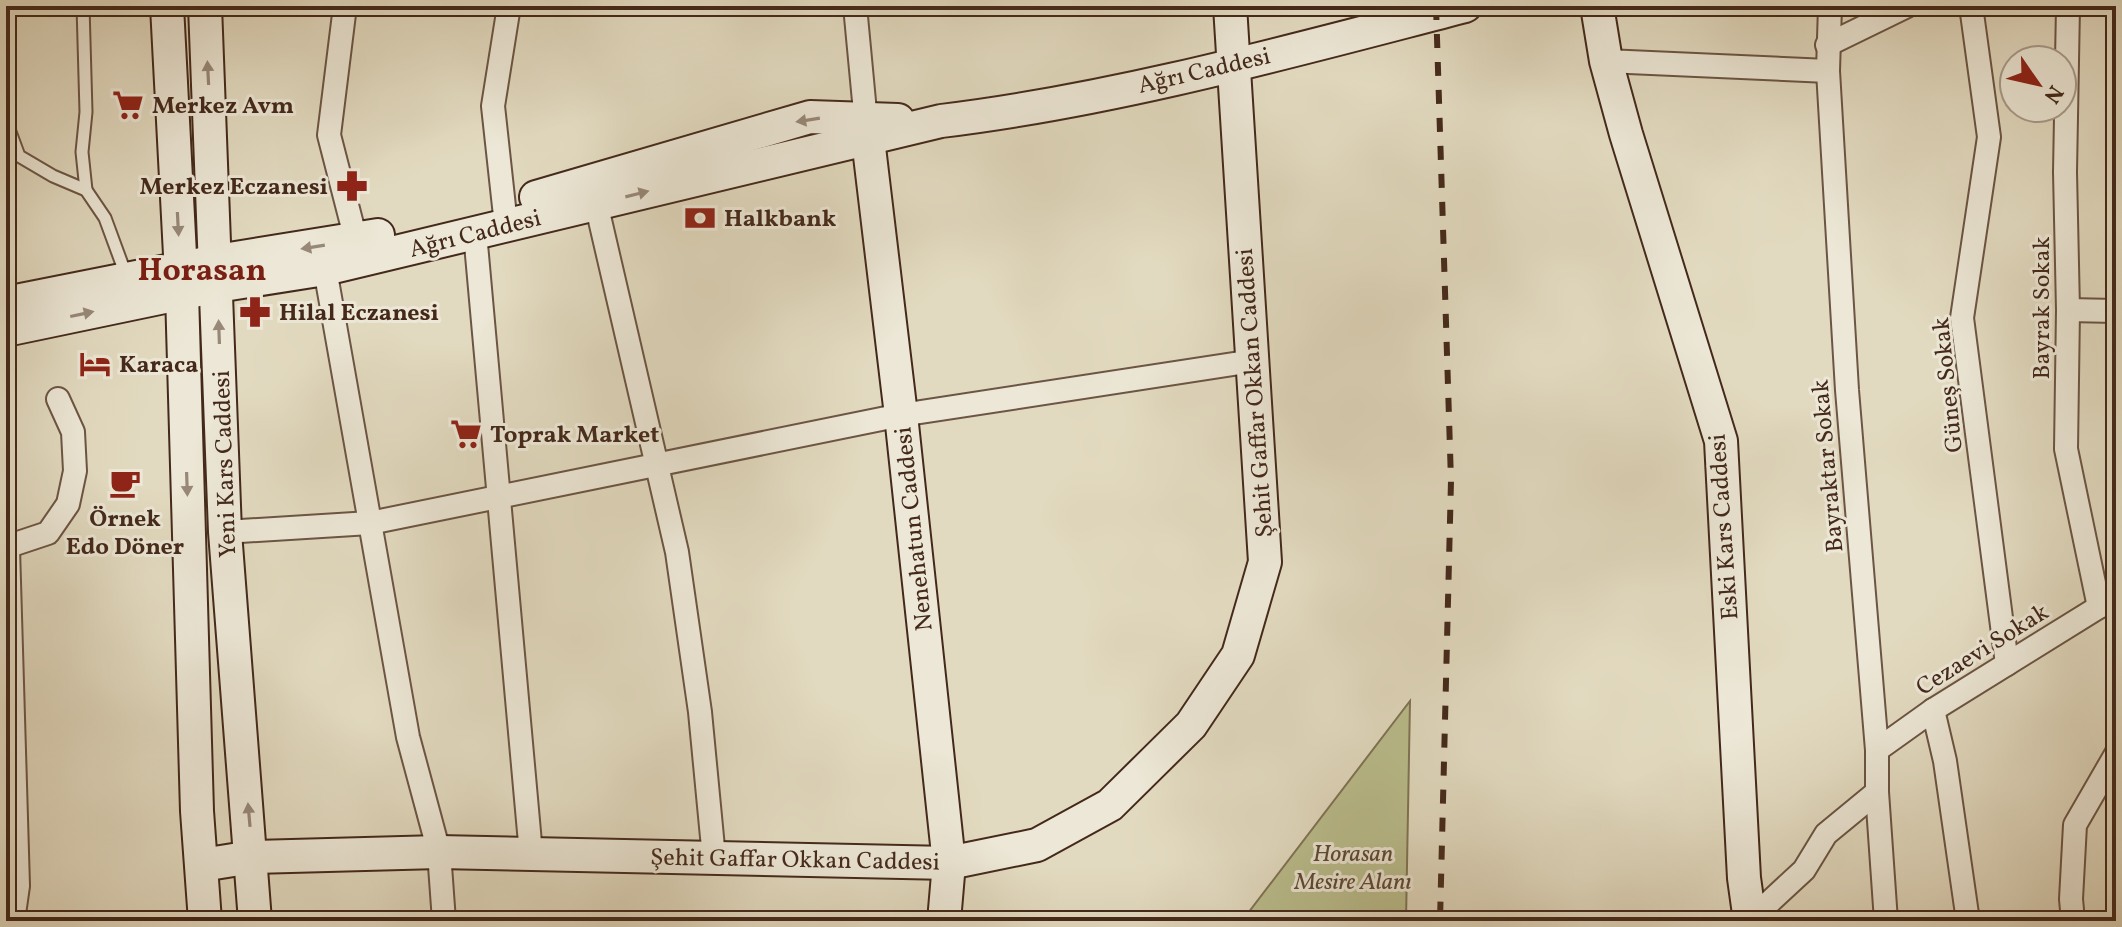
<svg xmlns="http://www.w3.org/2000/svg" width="2122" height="927" font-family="Vollkorn,serif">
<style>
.green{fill:#babd8d;stroke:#7f7354;stroke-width:2}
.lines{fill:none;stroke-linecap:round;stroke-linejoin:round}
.lane-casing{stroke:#6c5544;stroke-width:15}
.street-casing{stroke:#6c5544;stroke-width:26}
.secondary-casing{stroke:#44291b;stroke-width:36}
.lane{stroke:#ece7d6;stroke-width:11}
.street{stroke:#ece7d6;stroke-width:22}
.secondary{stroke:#ece7d6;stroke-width:32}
.rail{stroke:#44291b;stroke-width:6;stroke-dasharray:14 14;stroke-linecap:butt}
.oneway{fill:#988878}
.labels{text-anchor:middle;stroke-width:6;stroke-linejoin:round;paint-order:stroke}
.street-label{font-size:24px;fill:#44291b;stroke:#ece7d6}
.poi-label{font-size:24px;font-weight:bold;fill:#44291b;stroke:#ece7d6;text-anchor:start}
.park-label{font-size:24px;font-style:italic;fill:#5c4732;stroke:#ece7d6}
.district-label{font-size:32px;font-weight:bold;fill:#7a1f14;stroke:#ece7d6}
</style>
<rect width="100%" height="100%" fill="#e2dac0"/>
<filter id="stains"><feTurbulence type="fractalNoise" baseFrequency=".0025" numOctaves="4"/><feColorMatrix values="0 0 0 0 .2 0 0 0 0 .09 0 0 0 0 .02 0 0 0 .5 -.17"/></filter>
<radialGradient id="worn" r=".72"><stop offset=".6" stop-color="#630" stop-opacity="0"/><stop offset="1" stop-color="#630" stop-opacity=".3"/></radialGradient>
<path class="green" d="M1410,701L1406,921H1242Z"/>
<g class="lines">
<defs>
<g id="lane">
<path d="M83,6L86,112L82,152L86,190"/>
<path d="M6,121L19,156L53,176L86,190L105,218L126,275"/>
</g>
<g id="street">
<path d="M345,6L329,135L356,240"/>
<path d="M855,6L867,133"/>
<path d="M1830,6L1828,71L1847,390L1877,750V792L1886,921"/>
<path d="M1971,6L1989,137L1962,318L2007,664"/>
<path d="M2068,6L2065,172L2068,310L2066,449L2099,607"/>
<path d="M1827,45L1907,6"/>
<path d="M1606,61L1828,71"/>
<path d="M596,203L677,552L700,712L714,858"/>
<path d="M506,225L493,106L509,6"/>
<path d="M475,233L531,854"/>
<path d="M325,269L408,737L439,852L444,921"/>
<path d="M2068,310L2116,311"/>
<path d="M225,532L370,523L901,415L1253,361"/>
<path d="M6,547L48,533L68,504L75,471L73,432L58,399"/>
<path d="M8,548L18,886L13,921"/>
<path d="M1933,710L1945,761L1968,921"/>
<path d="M1877,750L1933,710L2107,602L2116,593"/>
<path d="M1749,921L1804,870L1826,834L1877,792"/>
<path d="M2073,921L2071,899L2075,825L2116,754"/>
</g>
<g id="secondary">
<path d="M167,6L182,293L197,811L205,921"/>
<path d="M205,6L225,532L255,921"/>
<path d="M1597,6L1606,61L1626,134L1721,441L1744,878L1750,921"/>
<path d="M868,139L901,415L949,863L944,921"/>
<path d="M536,197L810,117L898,120"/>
<path d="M6,303L217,261L378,235"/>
<path d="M6,330L217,286L325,269L941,121C1116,100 1295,50 1465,6"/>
<path d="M202,865L252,857L439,852L949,863L1037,845L1110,805L1191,725L1238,655L1265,562L1230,6"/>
</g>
</defs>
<use href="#lane" class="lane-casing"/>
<use href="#street" class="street-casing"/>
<use href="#secondary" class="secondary-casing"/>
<use href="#lane" class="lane"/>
<use href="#street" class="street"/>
<use href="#secondary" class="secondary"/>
<path class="rail" d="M1436,6L1451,481L1440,921"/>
</g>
<defs><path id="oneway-solid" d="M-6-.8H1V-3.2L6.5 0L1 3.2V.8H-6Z" transform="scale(2)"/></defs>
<g class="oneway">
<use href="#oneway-solid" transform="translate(208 73) rotate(-93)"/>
<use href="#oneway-solid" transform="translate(808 120) rotate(171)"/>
<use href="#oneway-solid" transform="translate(637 194) rotate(-14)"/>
<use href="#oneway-solid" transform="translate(178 224) rotate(87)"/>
<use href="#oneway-solid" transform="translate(313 247) rotate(171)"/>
<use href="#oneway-solid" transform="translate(82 314) rotate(-12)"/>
<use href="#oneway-solid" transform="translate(219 332) rotate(-92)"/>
<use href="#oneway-solid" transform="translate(187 484) rotate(88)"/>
<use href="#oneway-solid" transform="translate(249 815) rotate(-95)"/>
</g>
<defs>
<symbol id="supermarket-bare" viewBox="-9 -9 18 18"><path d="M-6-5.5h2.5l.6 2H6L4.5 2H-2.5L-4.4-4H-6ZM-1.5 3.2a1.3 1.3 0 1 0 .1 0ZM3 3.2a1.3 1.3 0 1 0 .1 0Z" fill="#8f2418" stroke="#ece7d6" stroke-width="2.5" paint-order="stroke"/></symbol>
<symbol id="pharmacy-bare" viewBox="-9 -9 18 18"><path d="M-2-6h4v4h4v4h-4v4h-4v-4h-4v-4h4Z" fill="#8f2418" stroke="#ece7d6" stroke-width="2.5" paint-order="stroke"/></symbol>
<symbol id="bank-bare" viewBox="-9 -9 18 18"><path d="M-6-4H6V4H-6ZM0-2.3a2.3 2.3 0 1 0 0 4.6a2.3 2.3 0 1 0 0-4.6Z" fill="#8f2418" stroke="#ece7d6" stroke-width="2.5" paint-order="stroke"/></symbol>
<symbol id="hotel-bare" viewBox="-9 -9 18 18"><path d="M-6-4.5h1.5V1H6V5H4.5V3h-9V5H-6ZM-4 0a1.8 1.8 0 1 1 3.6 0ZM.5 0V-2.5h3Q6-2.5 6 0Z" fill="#8f2418" stroke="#ece7d6" stroke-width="2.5" paint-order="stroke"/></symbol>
<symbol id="cafe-bare" viewBox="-9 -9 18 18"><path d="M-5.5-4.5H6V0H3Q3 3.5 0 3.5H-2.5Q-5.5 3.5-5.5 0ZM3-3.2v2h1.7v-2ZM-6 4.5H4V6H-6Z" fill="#8f2418" stroke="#ece7d6" stroke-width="2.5" paint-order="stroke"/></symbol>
</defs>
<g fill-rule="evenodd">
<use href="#supermarket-bare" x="106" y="83" width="44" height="44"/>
<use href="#pharmacy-bare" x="330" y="164" width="44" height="44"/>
<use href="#bank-bare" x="678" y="196" width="44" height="44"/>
<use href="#pharmacy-bare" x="233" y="290" width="44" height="44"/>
<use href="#hotel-bare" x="73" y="342" width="44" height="44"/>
<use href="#supermarket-bare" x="444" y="412" width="44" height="44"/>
<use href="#cafe-bare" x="103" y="461" width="44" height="44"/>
</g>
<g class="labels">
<g class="street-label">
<text transform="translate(1204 70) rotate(-13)" y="8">Ağrı Caddesi</text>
<text transform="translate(475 233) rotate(-14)" y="8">Ağrı Caddesi</text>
<text transform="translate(2041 308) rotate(-90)" y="8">Bayrak Sokak</text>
<text transform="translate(1947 385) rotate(-96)" y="8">Güneş Sokak</text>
<text transform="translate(1254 393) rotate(-94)" y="8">Şehit Gaffar Okkan Caddesi</text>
<text transform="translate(224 464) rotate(-92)" y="8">Yeni Kars Caddesi</text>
<text transform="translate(1827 466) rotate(-95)" y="8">Bayraktar Sokak</text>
<text transform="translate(1723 527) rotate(-94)" y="8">Eski Kars Caddesi</text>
<text transform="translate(913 529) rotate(-96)" y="8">Nenehatun Caddesi</text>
<text transform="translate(1982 649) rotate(-32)" y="8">Cezaevi Sokak</text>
<text transform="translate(795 859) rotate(1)" y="8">Şehit Gaffar Okkan Caddesi</text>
</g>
<g class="poi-label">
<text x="152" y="113">Merkez Avm</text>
<text x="328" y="194" text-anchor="end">Merkez Eczanesi</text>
<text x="724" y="226">Halkbank</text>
<text x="279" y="320">Hilal Eczanesi</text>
<text x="119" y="372">Karaca</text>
<text x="490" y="442">Toprak Market</text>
<text x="125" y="526" text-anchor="middle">Örnek<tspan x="125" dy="28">Edo Döner</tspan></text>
</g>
<g class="park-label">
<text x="1353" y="861">Horasan<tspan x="1353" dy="28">Mesire Alanı</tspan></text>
</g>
<g class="district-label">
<text x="202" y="280">Horasan</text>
</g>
</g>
<rect width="2122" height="927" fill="none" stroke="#e2dac0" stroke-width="32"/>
<rect x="8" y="8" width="2106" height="911" fill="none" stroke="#44291b" stroke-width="4"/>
<rect x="16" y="16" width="2090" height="895" fill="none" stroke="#44291b" stroke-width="2"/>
<g transform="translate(2038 84) rotate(124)"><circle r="38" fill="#ece7d6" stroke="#a99b8b" stroke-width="2"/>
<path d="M0-6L14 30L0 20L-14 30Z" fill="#8f2418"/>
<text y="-12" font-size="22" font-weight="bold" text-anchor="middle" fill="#44291b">N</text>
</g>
<rect width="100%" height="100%" filter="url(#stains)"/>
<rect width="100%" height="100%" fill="url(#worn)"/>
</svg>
